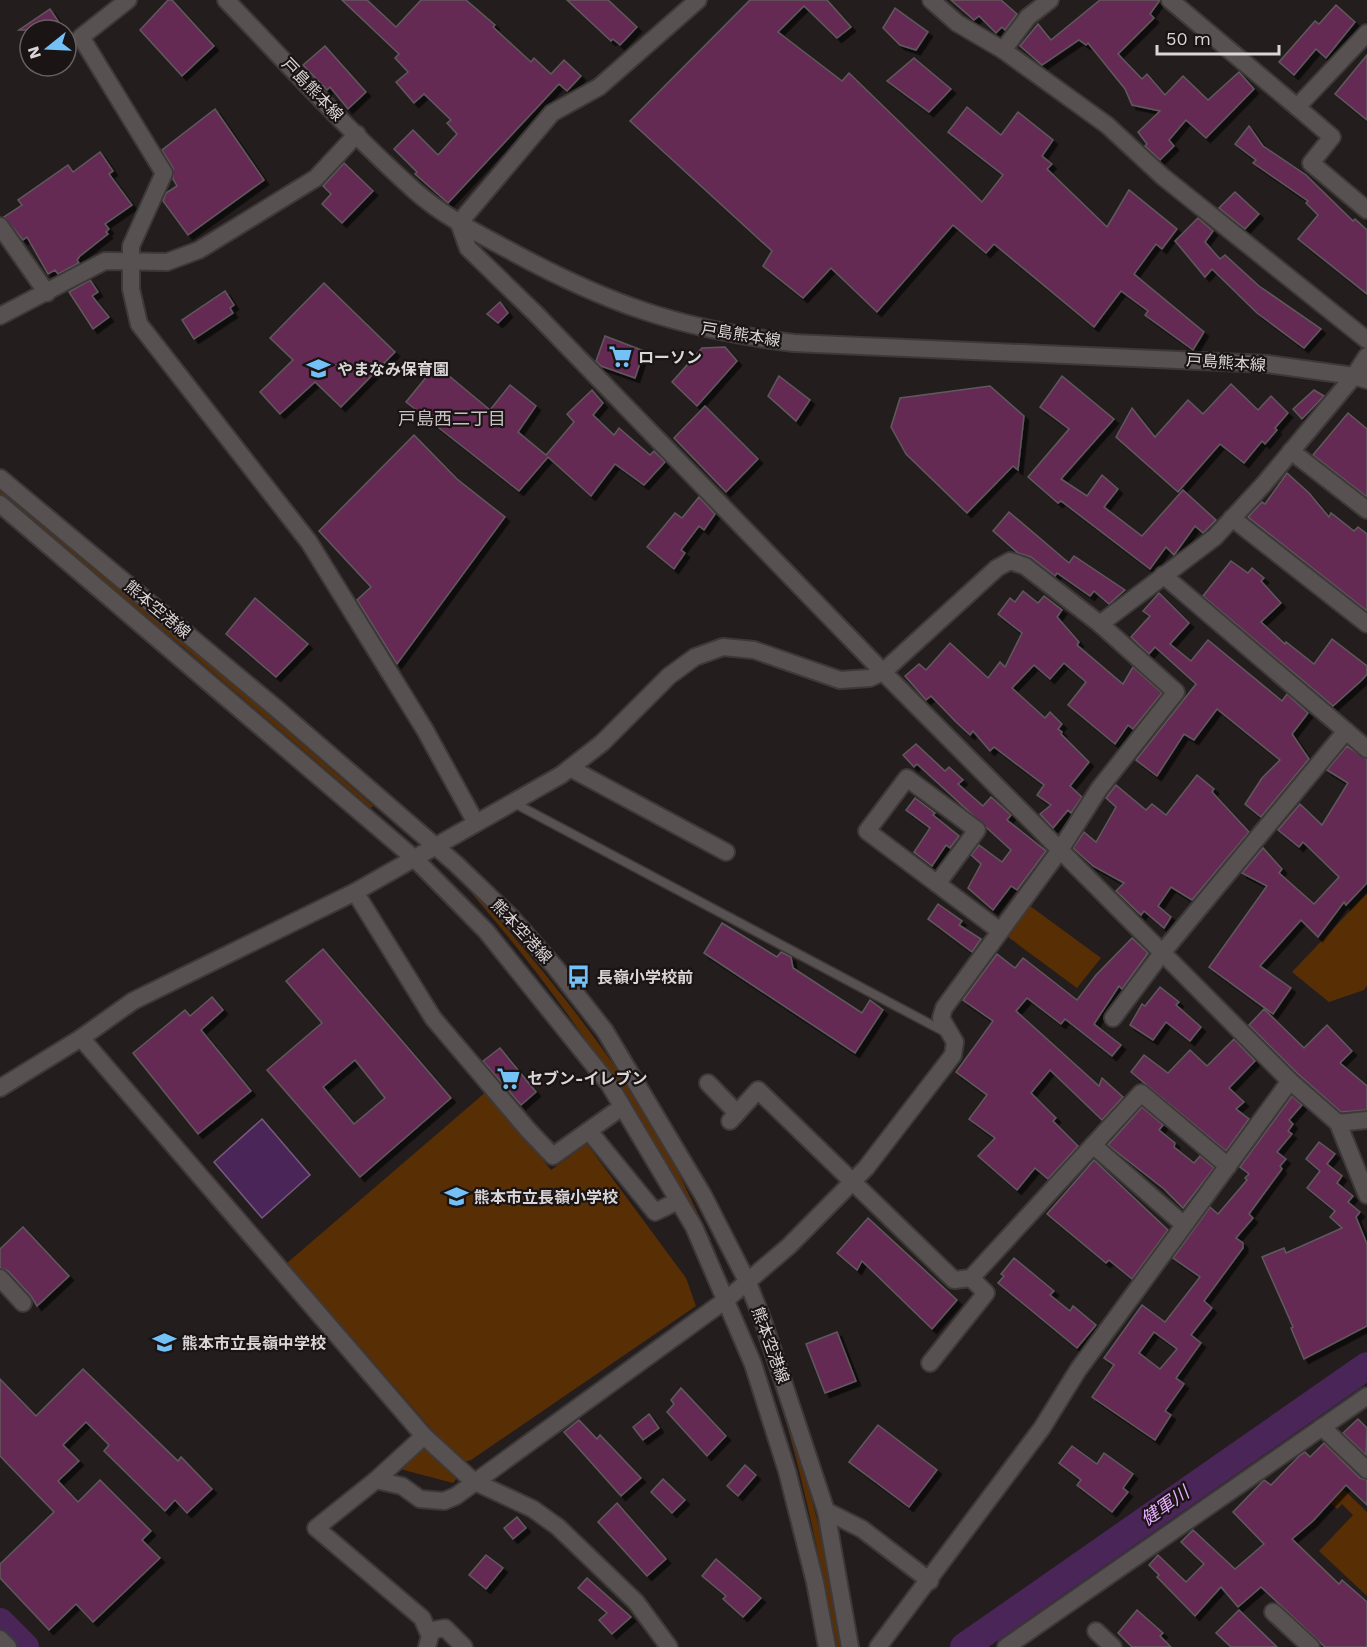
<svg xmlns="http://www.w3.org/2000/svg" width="1367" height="1647" font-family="'Work Sans','Noto Sans JP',sans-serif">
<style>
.green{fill:#582e05}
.water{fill:#4a2558;stroke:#755a7e;stroke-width:1.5}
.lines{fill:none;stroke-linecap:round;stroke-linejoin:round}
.river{stroke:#4a2558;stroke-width:28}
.building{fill:#652c53;stroke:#5f595c;stroke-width:1.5;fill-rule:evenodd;filter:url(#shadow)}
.service-casing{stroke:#3e3939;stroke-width:11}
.minor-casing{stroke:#3e3939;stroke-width:20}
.secondary-casing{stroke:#3e3939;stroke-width:20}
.service{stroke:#585152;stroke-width:8}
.minor{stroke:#585152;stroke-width:16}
.secondary{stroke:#585152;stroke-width:16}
.labels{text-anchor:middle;stroke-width:4.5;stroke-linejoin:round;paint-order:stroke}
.street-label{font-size:16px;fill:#dad5d6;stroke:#1a1415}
.poi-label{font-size:16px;font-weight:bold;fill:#dad5d6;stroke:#1a1415;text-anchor:start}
.neighbourhood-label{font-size:18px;fill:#c8bfc0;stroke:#1a1415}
.water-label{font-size:18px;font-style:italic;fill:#e7adfe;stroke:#1a1415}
</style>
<defs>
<filter id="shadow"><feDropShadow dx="4.5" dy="4.5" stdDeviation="0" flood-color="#0009"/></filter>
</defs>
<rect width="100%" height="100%" fill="#241d1e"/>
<g class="green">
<path d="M0,490L211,664L373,806L371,808L182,646L0,497Z"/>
<path d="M470,887C538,962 601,1040 654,1126C675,1162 692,1203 711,1240L708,1241C642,1115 562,997 468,889Z"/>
<path d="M1367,893V986L1364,990L1329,1002L1292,972Z"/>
<path d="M1026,903L1101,958L1077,988L1004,934Z"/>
<path d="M487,1091L551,1170L587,1144L686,1278L696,1306L471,1460L461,1463L287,1263Z"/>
<path d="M760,1335C796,1441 828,1535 840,1647H837C816,1543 796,1435 757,1336Z"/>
<path d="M428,1445L457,1478L453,1483L400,1469Z"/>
<path d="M1343,1489L1367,1512V1596L1319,1551L1353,1515L1342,1504L1337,1509L1331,1503Z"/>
</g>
<path class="water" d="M262,1119L310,1175L262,1218L214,1162Z"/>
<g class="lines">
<g class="river">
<path d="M0,1622L25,1647"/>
<path d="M964,1647L1367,1366"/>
</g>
</g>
<g class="building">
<path d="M168,0H172L214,46L182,76L140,30Z"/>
<path d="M342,0H367L396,27L421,0H466L495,25L493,27L531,62L534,58L551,74L564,60L581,76L567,91L559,84L448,203L415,174L417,172L394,149L413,130L438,155L457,134L447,123L451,120L424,94L414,103L396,82L408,72L395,58L399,54Z"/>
<path d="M567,0H608L637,27L620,45L613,39L611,41Z"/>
<path d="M750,0H827L851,27L837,38L804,6L778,32L842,81L849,73L982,202L1003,175L948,132L967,107L1001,135L1018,112L1053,140L1042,156L1052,164L1047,169L1107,227L1129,190L1177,229L1162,249L1156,244L1134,274L1204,332L1193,350L1145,315L1148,311L1121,291L1094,327L994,244L986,253L953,225L877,312L831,268L803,298L763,266L772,251L630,121Z"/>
<path d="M951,0H1001L1017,14L1005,30L1002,27L996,33L979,16L974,20Z"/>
<path d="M1100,0H1160L1150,14L1154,18L1118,54L1142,79L1147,74L1165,95L1183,76L1208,100L1239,72L1254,89L1206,138L1186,120L1169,140L1174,146L1160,160L1145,146L1147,144L1138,132L1160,111L1132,105L1125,89L1088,43L1086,45L1079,40L1042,65L1020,46L1038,24L1051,40Z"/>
<path d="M1336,5L1355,22L1326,58L1316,49L1294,75L1279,62L1315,21L1319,24Z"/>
<path d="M895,8L928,32L916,50L900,45L883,28Z"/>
<path d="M50,9L64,30H19Z"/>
<path d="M325,46L366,92L348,109L330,87L327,90L303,65Z"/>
<path d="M1367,55V120L1335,94Z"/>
<path d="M914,58L951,89L929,112L887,81Z"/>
<path d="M215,109L264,180L188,235L163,201L166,193L177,186L173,179V168L162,150Z"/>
<path d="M1249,126L1263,146L1306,175L1353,221L1355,219L1367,230V294L1298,239L1318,215L1306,203L1308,201L1253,163L1256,160L1235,144Z"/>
<path d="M100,152L113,171L109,174L132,205L105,224L109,229L106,232L108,234L80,256L77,260L79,263L58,274L55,270L48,274L27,237L23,240L4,217L22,205L18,200L68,165L73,172Z"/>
<path d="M344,163L373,191L342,223L322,204L331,194L323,186Z"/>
<path d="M1235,192L1259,214L1245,229L1219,208Z"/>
<path d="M1198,218L1213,231L1205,242L1220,259L1225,255L1259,286L1321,329L1304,348L1257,313L1212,269L1205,277L1175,241Z"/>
<path d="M90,280L98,292L92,296L109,317L93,329L69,292Z"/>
<path d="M324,283L395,352L341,407L315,382L280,414L260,392L293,360L270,338Z"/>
<path d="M225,291L234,305L230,308L233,313L194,339L182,320Z"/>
<path d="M500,302L508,313L498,323L487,314Z"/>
<path d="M605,336L644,351L635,378L601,366L596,361Z"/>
<path d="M725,347L737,361L697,406L672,382L702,348Z"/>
<path d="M436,365L490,410L510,385L536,406L518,432L546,455L574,422L567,414L592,390L603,403L593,415L614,435L619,428L650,455L654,451L665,462L644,485L615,464L591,496L548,457L519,491L406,402Z"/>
<path d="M779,376L810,400L796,421L768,396Z"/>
<path d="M1062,376L1114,419L1061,479L1087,496L1102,475L1118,489L1104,507L1142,536L1183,490L1216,520L1203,533L1195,526L1174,555L1166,547L1150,569L1061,501L1058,503L1028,477L1069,429L1040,407Z"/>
<path d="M1231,384L1258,410L1271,396L1288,413L1275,428L1277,430L1265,444L1262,441L1244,463L1220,444L1178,492L1116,437L1132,408L1155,437L1188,400L1203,414Z"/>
<path d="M990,386L1024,416L1018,470L1013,466L967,513L906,454L891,427L900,398Z"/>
<path d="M1314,390L1324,396L1302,419L1293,409Z"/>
<path d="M705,406L758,459L726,492L674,438Z"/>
<path d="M1348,413L1367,429V497L1313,455Z"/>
<path d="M414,435L457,479L505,517L397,664L357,600L371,587L319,531Z"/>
<path d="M1287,473L1309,493L1329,517L1331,513L1354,531L1358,527L1367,534V611L1248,517L1262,502L1265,504Z"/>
<path d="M699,497L715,514L704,530L699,526L681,550L685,553L674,569L647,547L675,513L682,518Z"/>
<path d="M1009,512L1069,563L1074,556L1125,590L1109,604L1094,591L1090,596L1057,573L1055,576L1031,557L1018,553L993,531Z"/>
<path d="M1231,561L1248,573L1252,568L1264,578L1261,581L1281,603L1261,622L1285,644L1286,642L1314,664L1332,639L1367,666V674L1362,680L1333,706L1203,596Z"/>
<path d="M1023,591L1038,603L1044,596L1062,610L1057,617L1079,642L1077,645L1123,684L1133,667L1162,693L1133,729L1128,725L1115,744L1068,705L1086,682L1064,663L1050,679L1034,665L1012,688L1045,718L1050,712L1062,724L1058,729L1062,732L1061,734L1089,762L1070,786L1082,797L1071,813L1068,810L1053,828L1040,814L1051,805L1037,795L1044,785L994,747L990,751L973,731L970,735L956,722L931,696L926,700L905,676L919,664L926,670L950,643L988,678L1000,662L1005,667L1022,633L998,614L1010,598L1015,602Z"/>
<path d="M1159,593L1189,623L1170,644L1191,661L1208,640L1282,701L1287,694L1308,713L1292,734L1309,759L1261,817L1245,804L1262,778L1280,760L1217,709L1194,740L1184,734L1157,776L1136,760L1196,684L1155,647L1149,654L1131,637L1150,616L1143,611Z"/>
<path d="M255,598L308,644L276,677L226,634Z"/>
<path d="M916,744L945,771L949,767L963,780L958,784L983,806L991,797L1011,815L1007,820L1046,851L1017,890L1011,886L993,910L968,888L981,864L971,855L979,845L1002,862L1011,850L917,764L914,767L903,755Z"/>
<path d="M1347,746L1367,759V883L1346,905L1344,902L1318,937L1301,920L1260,966L1291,988L1273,1014L1209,967L1267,886L1242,873L1263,848L1282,869L1279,873L1314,904L1339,877L1303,842L1299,847L1278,830L1300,804L1322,825L1348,783L1327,770Z"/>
<path d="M1197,775L1214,789L1212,792L1249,832L1192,900L1171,887L1158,906L1171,917L1164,928L1144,911L1141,915L1116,891L1124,883L1093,866L1073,848L1084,832L1096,842L1116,807L1106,798L1116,785L1146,810L1152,804L1166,815Z"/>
<path d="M915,798L935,813L933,815L959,836L950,848L946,845L932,866L914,852L930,828L906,810Z"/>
<path d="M938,904L962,921L959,925L981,939L972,952L928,919Z"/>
<path d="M722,923L777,957L781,952L791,957L793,968L862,1013L870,1000L883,1010L855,1053L704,953Z"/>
<path d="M1132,938L1148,953L1122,989L1119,986L1094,1024L1121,1045L1112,1056L1065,1019L1061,1024L1027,998L1016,1011L1099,1086L1102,1078L1123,1097L1102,1120L1050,1070L1031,1093L1056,1118L1053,1121L1078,1146L1048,1179L1035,1168L1017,1190L978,1156L995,1138L969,1119L987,1095L956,1072L993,1021L963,1000L997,954L1015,968L1023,958L1077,1000L1096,975Z"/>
<path d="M323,949L451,1098L360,1177L267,1070L322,1023L286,981ZM355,1060L385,1098L354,1124L323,1087Z"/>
<path d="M1160,987L1179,1002L1176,1005L1201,1027L1190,1041L1166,1022L1153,1040L1130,1025L1142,1004L1145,1006Z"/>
<path d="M212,997L223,1010L201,1030L251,1091L198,1134L133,1053L185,1010L190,1016Z"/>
<path d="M1264,1009L1304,1048L1327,1025L1352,1051L1340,1063L1367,1086V1110L1341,1112L1297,1073L1249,1025Z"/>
<path d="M1234,1039L1255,1061L1229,1088L1244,1102L1236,1109L1249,1119L1226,1151L1131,1072L1144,1055L1168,1073L1190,1050L1207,1066Z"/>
<path d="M500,1048L536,1092L521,1105L483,1061Z"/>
<path d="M1292,1096L1302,1105L1289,1120L1293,1124L1288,1131L1292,1134L1277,1152L1286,1159L1280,1166L1282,1169L1249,1214L1253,1218L1236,1238L1243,1243V1248L1204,1301L1212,1308L1191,1335L1201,1343L1176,1378L1184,1384L1165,1411L1171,1415L1155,1440L1092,1397L1114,1365L1104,1358L1142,1305L1165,1322L1200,1277L1173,1258L1210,1207L1218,1214L1247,1180L1245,1178L1249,1174L1240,1167ZM1154,1332L1177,1349L1160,1369L1139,1353Z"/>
<path d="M1142,1107L1163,1125L1159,1130L1175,1143L1174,1147L1194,1163L1200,1156L1214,1168L1183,1208L1164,1189L1108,1145Z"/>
<path d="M1319,1142L1335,1154L1327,1164L1342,1176L1337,1183L1353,1196L1348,1202L1360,1212L1356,1217L1367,1244V1326L1304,1359L1291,1328L1293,1327L1262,1257L1284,1248L1286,1253L1342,1228L1330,1217L1335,1211L1307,1188L1320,1171L1306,1159Z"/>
<path d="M1094,1160L1168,1230L1132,1279L1109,1260L1106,1263L1047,1214Z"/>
<path d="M868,1218L957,1300L932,1329L862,1261L857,1270L837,1253Z"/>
<path d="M23,1227L69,1276L37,1306L31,1296L8,1271L0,1268V1249Z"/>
<path d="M1014,1258L1054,1291L1050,1295L1070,1311L1073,1306L1096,1325L1077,1348L998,1283L1004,1276L1001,1274Z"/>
<path d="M837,1332L856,1381L825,1393L806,1344Z"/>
<path d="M83,1369L178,1461L181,1457L212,1489L187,1513L175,1500L165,1511L104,1451L109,1445L86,1422L63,1445L79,1461L58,1481L78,1502L100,1480L151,1531L142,1540L160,1558L93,1622L76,1604L49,1630L0,1578V1564L54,1512L0,1456V1379L36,1416Z"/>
<path d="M681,1388L726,1436L707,1456L667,1412L674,1404L671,1400Z"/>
<path d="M649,1414L659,1428L643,1440L633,1427Z"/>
<path d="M1358,1419L1367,1428L1366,1455L1343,1433Z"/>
<path d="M579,1420L597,1439L600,1435L641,1478L621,1496L564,1432Z"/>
<path d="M878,1425L937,1470L909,1507L849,1462Z"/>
<path d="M1324,1443L1360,1478L1367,1480V1505L1346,1485L1313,1521L1292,1539L1339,1584L1342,1580L1367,1602V1647H1325L1261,1587L1238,1607L1221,1587L1195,1616L1157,1577L1159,1575L1149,1565L1158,1555L1186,1582L1204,1564L1181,1542L1193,1530L1235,1569L1264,1544L1233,1512L1264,1480L1271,1485L1300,1455L1305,1452L1310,1457Z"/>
<path d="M1072,1446L1097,1464L1104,1453L1133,1474L1123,1488L1128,1492L1112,1512L1077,1485L1081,1480L1059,1463Z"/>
<path d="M745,1465L756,1475L738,1496L727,1486Z"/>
<path d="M663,1479L685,1500L672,1513L651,1492Z"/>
<path d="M617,1503L666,1559L647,1576L598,1522Z"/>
<path d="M517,1517L526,1528L513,1539L504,1528Z"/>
<path d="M486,1555L503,1568L486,1589L469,1575Z"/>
<path d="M716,1559L761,1598L743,1617L723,1599L726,1596L702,1576Z"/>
<path d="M587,1578L631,1617L612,1634L599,1620L607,1613L578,1588Z"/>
<path d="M1137,1610L1163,1633L1160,1636L1171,1647H1132L1118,1633Z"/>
<path d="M1239,1610L1277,1647H1231L1216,1633Z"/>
</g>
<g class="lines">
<defs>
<path id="service" d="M514,803L945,1032"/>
<g id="minor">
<path d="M128,0L81,37L164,173L131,246V289L139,324L309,542L425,730L476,823"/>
<path d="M698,0L599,87L552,113L459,223L468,248L536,314L883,672L1290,1081L1338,1123L1367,1195"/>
<path d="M931,0L957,23L1003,50L1107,125L1162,176L1367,340"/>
<path d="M1170,0L1297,107L1367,33"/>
<path d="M1003,50L1028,17L1050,0"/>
<path d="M1297,107L1332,137L1311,163L1367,210"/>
<path d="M0,226L47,293"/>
<path d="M0,316L105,261L167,262L199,250L316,178L357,134"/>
<path d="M1291,451L1367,510"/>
<path d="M1232,518L1367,624"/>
<path d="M1163,575L1367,749"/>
<path d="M570,768L726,852"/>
<path d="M937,884L977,830L907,778L867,831L1000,931"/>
<path d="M355,892L433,1018L529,1131L553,1156L622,1107"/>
<path d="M1113,1018L1162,953L1346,731"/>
<path d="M81,1038L424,1436L473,1481L533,1509L558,1527L636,1602L669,1647"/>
<path d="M708,1083L737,1113"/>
<path d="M0,1088L81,1038L133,1001L355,892L561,775L602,743L669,676L695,657L723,647L754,650L840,680L870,678L883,672L997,568L1010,561L1025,566L1100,624L1215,537L1264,484L1354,376L1367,356"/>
<path d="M730,1121L758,1090L954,1280L971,1278L1141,1093L1228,1166"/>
<path d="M1338,1123L1367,1120"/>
<path d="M589,1131L655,1212L678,1201"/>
<path d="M1093,1145L1183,1224"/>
<path d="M0,1278L23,1303"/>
<path d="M930,1363L986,1293L971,1278"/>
<path d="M1322,1427L1367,1470"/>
<path d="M424,1436L376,1480L316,1528L422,1618L430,1636L427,1647"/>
<path d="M376,1480L402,1486L420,1499L444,1501L456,1496L727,1299L789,1246L866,1168L953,1055L955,1042L941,1018L944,1008L1060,850L1099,789L1176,692L1100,624"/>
<path d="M826,1511L862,1529L930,1581"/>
<path d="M1273,1612L1311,1647"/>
<path d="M428,1631L445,1628L464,1647"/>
<path d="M1096,1631L1113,1647"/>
<path d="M0,1639L8,1647"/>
<path d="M878,1647L1042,1428L1078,1370L1290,1081"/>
<path d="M1006,1647L1367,1396"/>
</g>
<g id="secondary">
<path d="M226,0C288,64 348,131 415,191C442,215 475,232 507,249C607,304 680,329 794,343L1267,364L1354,376L1367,380"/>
<path d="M0,478L277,709L456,864L511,917L555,967L605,1031L703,1195L748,1283L763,1321L826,1511L850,1647"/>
<path d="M0,504L415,859L486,931L609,1084L694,1227L753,1364L787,1471L815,1582L827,1647"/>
</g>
</defs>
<use href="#service" class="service-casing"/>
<use href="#minor" class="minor-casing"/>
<use href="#secondary" class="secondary-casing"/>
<use href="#service" class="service"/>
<use href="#minor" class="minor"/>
<use href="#secondary" class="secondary"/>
</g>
<defs>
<symbol id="supermarket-bare" viewBox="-9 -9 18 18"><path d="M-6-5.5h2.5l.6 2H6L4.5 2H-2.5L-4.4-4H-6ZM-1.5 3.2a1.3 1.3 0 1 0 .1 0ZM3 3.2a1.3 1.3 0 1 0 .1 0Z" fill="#73c1f6" stroke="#1a1415" stroke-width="2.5" paint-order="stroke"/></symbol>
<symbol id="school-bare" viewBox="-9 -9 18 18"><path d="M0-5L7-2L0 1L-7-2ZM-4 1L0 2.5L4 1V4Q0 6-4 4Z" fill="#73c1f6" stroke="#1a1415" stroke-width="2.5" paint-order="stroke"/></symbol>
<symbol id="bus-bare" viewBox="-9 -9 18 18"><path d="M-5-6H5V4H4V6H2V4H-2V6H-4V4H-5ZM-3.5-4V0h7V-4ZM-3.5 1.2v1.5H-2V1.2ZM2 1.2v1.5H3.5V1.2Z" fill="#73c1f6" stroke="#1a1415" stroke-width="2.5" paint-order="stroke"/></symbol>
</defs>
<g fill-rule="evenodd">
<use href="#supermarket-bare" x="604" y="340" width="33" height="33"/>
<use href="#school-bare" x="302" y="352" width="33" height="33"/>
<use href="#bus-bare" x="562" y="960" width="33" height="33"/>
<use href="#supermarket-bare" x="492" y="1062" width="33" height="33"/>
<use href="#school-bare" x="440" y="1180" width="33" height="33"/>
<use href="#school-bare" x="148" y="1326" width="33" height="33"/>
</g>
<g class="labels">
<g class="street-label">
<text transform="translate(313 89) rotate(46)" y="6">戸島熊本線</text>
<text transform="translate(741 334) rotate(9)" y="6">戸島熊本線</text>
<text transform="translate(1226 362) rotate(4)" y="6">戸島熊本線</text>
<text transform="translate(158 609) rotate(40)" y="6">熊本空港線</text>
<text transform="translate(522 931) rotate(47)" y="6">熊本空港線</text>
<text transform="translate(771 1345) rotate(70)" y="6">熊本空港線</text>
</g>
<g class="poi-label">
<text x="638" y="363">ローソン</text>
<text x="337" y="375">やまなみ保育園</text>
<text x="597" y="983">長嶺小学校前</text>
<text x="527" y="1084">セブン-イレブン</text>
<text x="474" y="1203">熊本市立長嶺小学校</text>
<text x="182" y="1349">熊本市立長嶺中学校</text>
</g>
<g class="neighbourhood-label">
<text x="452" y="425">戸島西二丁目</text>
</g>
<g class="water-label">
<text transform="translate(1165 1506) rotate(-35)" y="6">健軍川</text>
</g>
</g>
<g transform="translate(48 48) rotate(252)"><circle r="28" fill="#1a1415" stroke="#676162" stroke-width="1.5"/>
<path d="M0-4.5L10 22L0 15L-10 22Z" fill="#73c1f6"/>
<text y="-9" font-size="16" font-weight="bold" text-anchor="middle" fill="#dad5d6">N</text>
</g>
<path d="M1157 45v9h122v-9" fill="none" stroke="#dad5d6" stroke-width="3"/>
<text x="1166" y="45" font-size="18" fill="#dad5d6" stroke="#1a1415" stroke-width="4.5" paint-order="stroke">50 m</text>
</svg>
